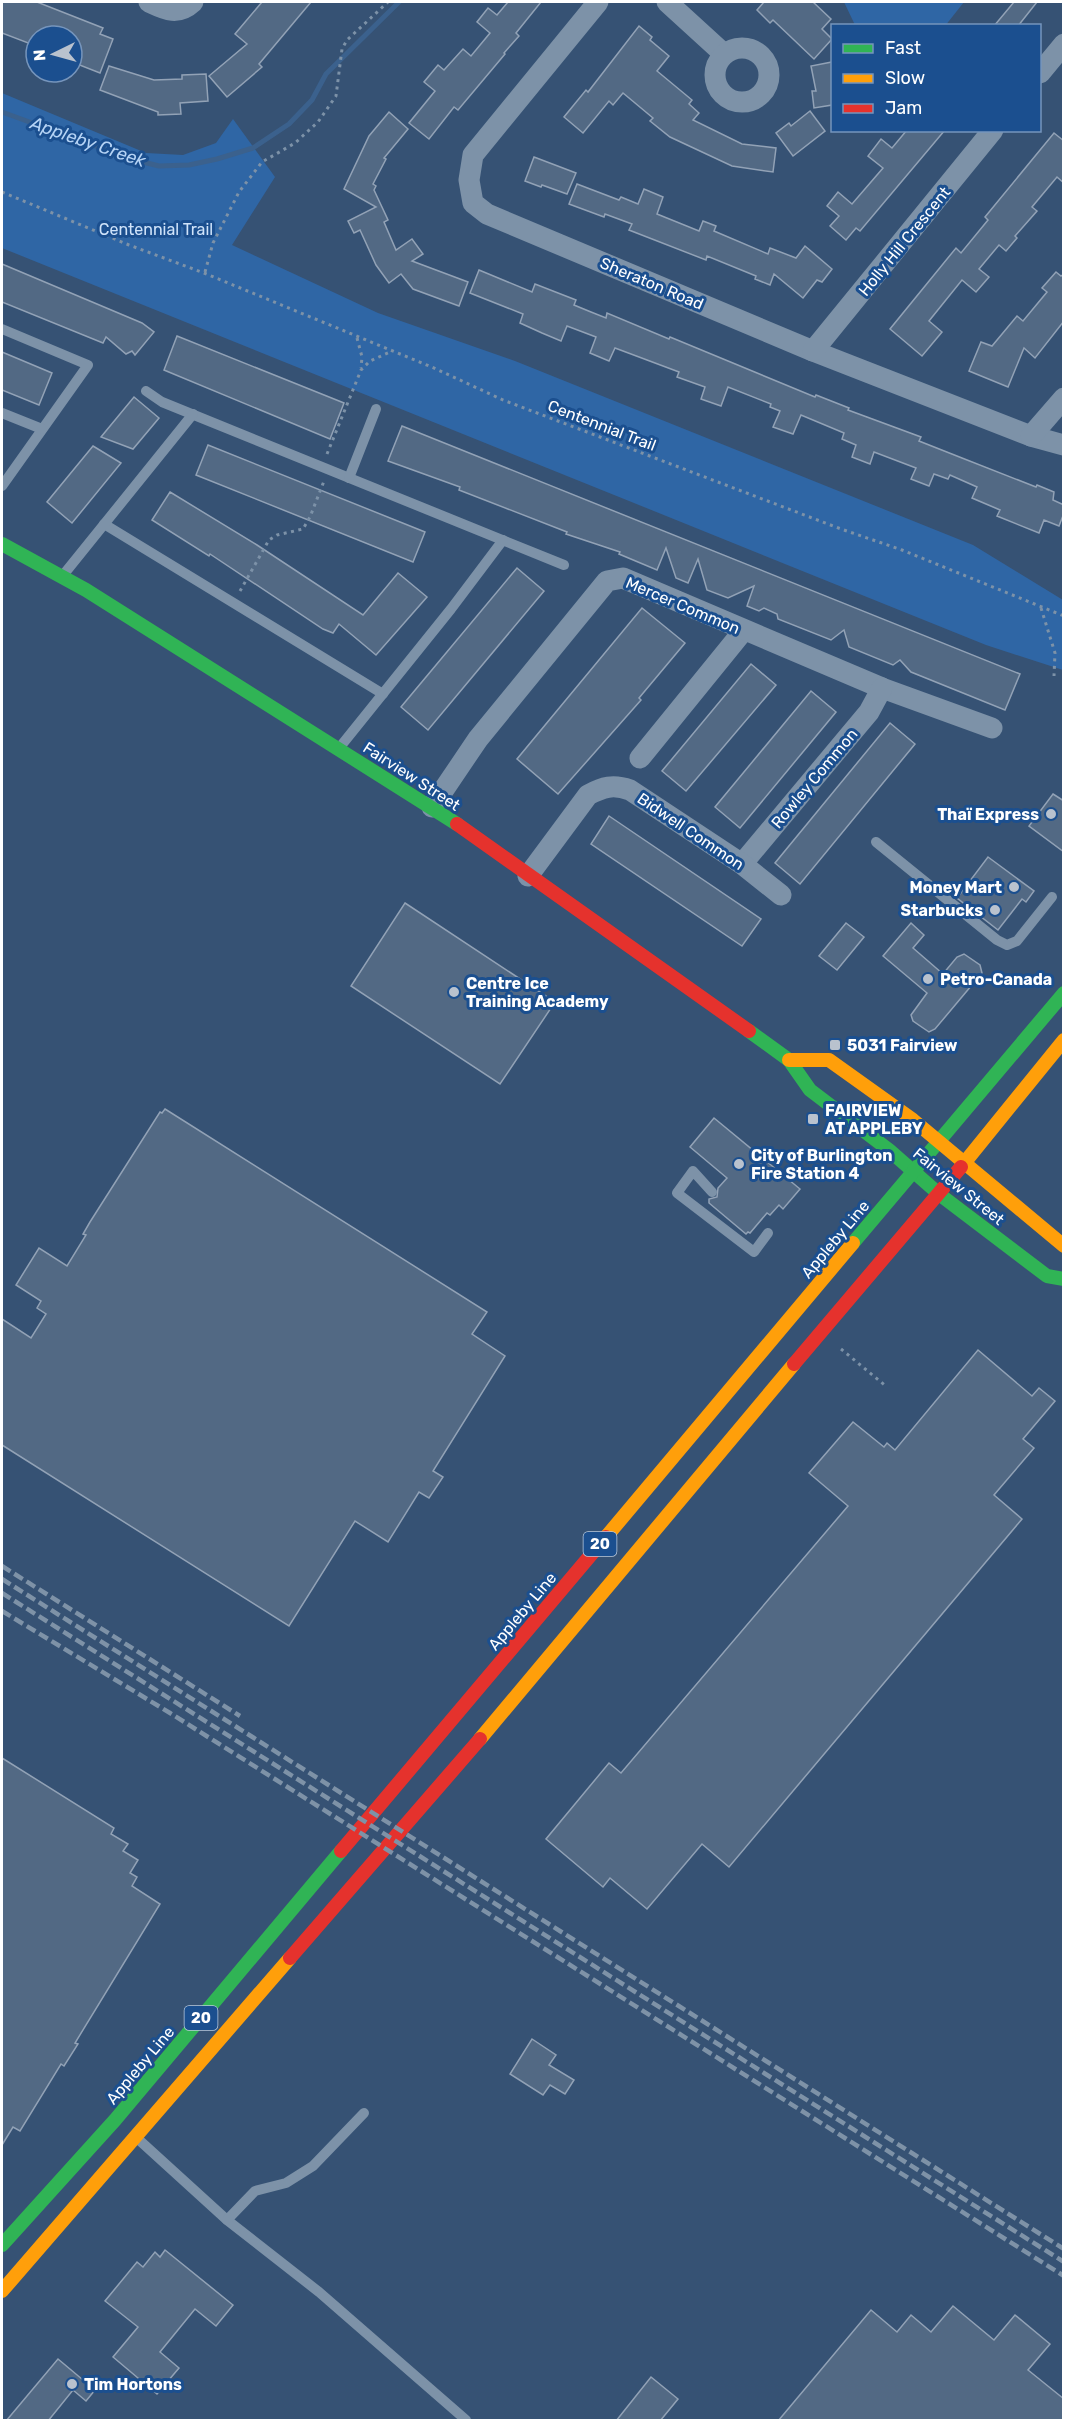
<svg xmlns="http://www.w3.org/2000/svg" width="1065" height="2422" font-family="Rubik,sans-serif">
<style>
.green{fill:#2f66a5}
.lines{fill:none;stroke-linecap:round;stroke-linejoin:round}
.stream{stroke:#3b618d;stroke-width:5}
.building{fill:#526984;stroke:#92a2b6;stroke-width:1.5}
.path{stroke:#7d92a8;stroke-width:3;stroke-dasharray:3 4.5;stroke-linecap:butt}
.lane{stroke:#7d92a8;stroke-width:10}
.street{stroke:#7d92a8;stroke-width:21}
.fast{stroke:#30b455;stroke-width:14}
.slow{stroke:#ff9f0a;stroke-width:14}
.jam{stroke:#e5322d;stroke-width:14}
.rail{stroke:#7e92a7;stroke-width:4.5;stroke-dasharray:10 4.5;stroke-linecap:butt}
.poi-dot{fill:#b9c2ce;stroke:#1b4f8f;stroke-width:2}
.labels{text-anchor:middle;stroke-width:6;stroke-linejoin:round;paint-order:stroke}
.shield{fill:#1b4f8f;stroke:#bbcadd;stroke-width:1.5}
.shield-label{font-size:15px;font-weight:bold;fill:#fff}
.park-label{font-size:16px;fill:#cfe3fa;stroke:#1b4f8f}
.street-label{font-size:16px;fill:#fff;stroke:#1b4f8f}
.poi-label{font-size:16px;font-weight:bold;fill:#fff;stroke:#1b4f8f;text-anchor:start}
.water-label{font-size:18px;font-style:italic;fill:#b5d3f5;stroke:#1b4f8f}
</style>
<rect width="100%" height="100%" fill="#365274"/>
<g class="green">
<path d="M844,2H964L945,26L855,25Z"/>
<path d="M2,93L146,153L183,155L216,143L233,119L275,177L232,245L378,313L515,361L973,545L1063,600V670L986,645L2,248Z"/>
</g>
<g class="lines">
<path class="stream" d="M2,112L131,159L159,166L189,165L217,159L253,148L289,124L312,100L326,74L399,2"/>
</g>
<g class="building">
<path d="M2,2H37L103,28L100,34L113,39L100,73L72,62V36H36V46L2,33Z"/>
<path d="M262,2H311L259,64L262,67L227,97L209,76L247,44L235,34Z"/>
<path d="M508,2H541L516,33L519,36L504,53L505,54L458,110L454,107L429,139L409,123L435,91L424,82L438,65L444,70L463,49L471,56L490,33L477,22L488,8L497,15Z"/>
<path d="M764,2H813L831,19L822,29L832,39L814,59L773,20L770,23L757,10Z"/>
<path d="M1014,2H1037L1018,26H994Z"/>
<path d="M639,26L652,37L650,40L669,56L657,71L692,100L689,104L699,113L693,120L742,144L776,148L773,172L732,166L670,137L650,121L653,118L623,93L613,105L609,101L583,133L564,117L586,90L588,92Z"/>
<path d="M832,62V105L814,108L812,91H816L811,66Z"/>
<path d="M109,66L154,80L182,79V75L206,74L208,101L180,103L181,114L158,115V112L100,90Z"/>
<path d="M810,111L825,131L793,156L776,133L789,123L791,126Z"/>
<path d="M389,112L408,129L384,158L386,159L373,184L376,186L374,190L388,220L384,222L396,250L412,239L423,254L412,261L468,282L459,306L413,289L401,274L389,283L376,265L360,230L354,233L348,221L376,207L344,189L369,136Z"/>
<path d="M907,130H945L860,231L856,228L846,240L830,226L839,216L827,206L838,192L852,204L883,168L868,156L881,139L892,148Z"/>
<path d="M1054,133L1064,141V183L1057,177L1032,207L1037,211L1015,236L1017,238L1006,251L999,245L979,269L989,277L976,292L962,280L929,321L942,332L922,356L890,329L956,248L961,253L988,220L985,217Z"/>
<path d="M534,157L576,173L567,194L542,185L541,187L525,181Z"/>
<path d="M577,184L619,200L621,197L638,204L644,189L663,197L657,214L699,231L703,221L716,226L714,231L768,254L770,248L796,258L805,246L832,269L822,282L817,280L803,298L774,274L770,285L755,279L756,276L707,256L706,260L629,230L632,224L605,214L604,217L569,204Z"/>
<path d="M2,264L142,323L154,332L135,355L132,351L126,354L106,337L103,343L2,302Z"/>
<path d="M479,270L532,292L535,284L576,300L574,305L591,312L606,318L607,313L669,339L670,337L815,397L816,395L849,408L848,410L921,437L919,441L962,458L1036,487L1037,485L1054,492L1053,500L1064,505V513L1059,526L1044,520L1039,533L997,516L1000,510L972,498L977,487L950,475L948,479L934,474L929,486L911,479L916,468L874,452L870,464L852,457L856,445L842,439L844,433L801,415L793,434L773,427L780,411L770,407L771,404L728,387L721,406L701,399L705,387L677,377L679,372L615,348L609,361L590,353L596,337L567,326L561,341L542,333L520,323L523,314L470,293Z"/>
<path d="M1056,272L1061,276L1064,274V321L1035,358L1024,348L1008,387L969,371L981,342L992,346L1017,316L1023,321L1047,292L1042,288Z"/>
<path d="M177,336L344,403L330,439L164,370Z"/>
<path d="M2,352L52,373L39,405L2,390Z"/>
<path d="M134,397L159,418L133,449L101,437Z"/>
<path d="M402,426L1020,674L1005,710L911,672L900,660L893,665L849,647L844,630L831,640L778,619L777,614L764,608L759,611L747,606L754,586L728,598L707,590L698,559L688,583L676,578L666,548L657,570L619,554L620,552L566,534L567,532L459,490L460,487L388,461Z"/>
<path d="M208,445L425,532L413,562L196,475Z"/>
<path d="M93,446L121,463L72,523L47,502Z"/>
<path d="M170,492L257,545L363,615L398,573L427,597L376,655L339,624L333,633L323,629L210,554L209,556L152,520Z"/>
<path d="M517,568L544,591L428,730L401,707Z"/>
<path d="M642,608L685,643L639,698L641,700L558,794L517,759Z"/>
<path d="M751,664L776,685L686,791L662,771Z"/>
<path d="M811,691L836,712L740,828L715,807Z"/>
<path d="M890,723L915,744L800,884L775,863Z"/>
<path d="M1053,794L1064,801V852L1029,826Z"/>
<path d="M609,816L761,919L742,946L591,844Z"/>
<path d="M988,857L1034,891L1026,902L1022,899L998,930L957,898Z"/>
<path d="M405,903L555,1002L500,1084L351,986Z"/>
<path d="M846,923L864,937L837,970L819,956Z"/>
<path d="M911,923L924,935L913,948L943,974L957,957L964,954L980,965L982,973L935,1029L929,1032L913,1021L911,1015L927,993L883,956Z"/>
<path d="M165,1109L487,1312L472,1334L505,1356L433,1471L443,1477L429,1498L419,1492L388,1542L355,1521L289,1626L2,1445V1319L31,1338L46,1314L37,1308L41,1301L16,1285L39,1248L67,1266L86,1235L83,1234L90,1222L160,1112L162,1113Z"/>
<path d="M714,1118L800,1189L783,1209L779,1205L770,1215L767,1213L750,1233L748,1232L746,1234L709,1203V1199L717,1197L718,1188L727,1178L690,1147Z"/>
<path d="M978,1350L1032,1396L1039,1388L1055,1401L1023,1439L1034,1448L994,1495L1022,1519L729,1867L702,1844L647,1909L610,1878L603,1887L546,1839L609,1763L621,1773L848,1506L809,1473L853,1422L884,1447L887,1443L895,1450Z"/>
<path d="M2,1758L114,1828L111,1834L128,1844L123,1851L138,1860L130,1873L137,1877L132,1886L160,1904L75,2043L78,2044L64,2066L61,2064L20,2131L13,2127L2,2145Z"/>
<path d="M532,2039L556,2055L549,2065L574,2080L565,2094L550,2085L543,2095L510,2074Z"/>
<path d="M165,2250L233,2305L216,2326L195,2309L160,2352L179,2368L157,2394L113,2357L138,2327L105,2301L137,2262L143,2267L155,2252L160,2257Z"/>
<path d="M953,2306L994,2340L1015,2315L1050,2344L1028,2370L1064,2399V2421H778L871,2310L897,2332L911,2315L931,2332Z"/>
<path d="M58,2359L95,2390L86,2401L73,2390L48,2421H6Z"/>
<path d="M651,2377L678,2399L660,2421H616Z"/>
</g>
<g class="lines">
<g class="path">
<path d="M2,192L129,245L204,273L434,368L503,400L841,529L902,550L1064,616"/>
<path d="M205,272L213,243L239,192L262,162L295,143L318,122L336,96L342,49L347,40L388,2"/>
<path d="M357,338L362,357L361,368"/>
<path d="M327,454L361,370L370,361L390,352"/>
<path d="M240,591L269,540L277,535L303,529L310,517L324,481"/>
<path d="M1041,608L1055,653L1054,676"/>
<path d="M841,1349L887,1387"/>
</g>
<g class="lane">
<path d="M2,329L88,365L2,486"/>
<path d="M146,391L162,402L564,565"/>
<path d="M2,413L42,429"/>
<path d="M349,478L376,409"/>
<path d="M104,524L383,694"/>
<path d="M64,574L193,414"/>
<path d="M340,747L451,609L503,540"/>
<path d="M876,842L997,940L1007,945L1017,941L1052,897"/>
<path d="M712,1192L693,1171L677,1193L754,1252L768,1233"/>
<path d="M138,2139L227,2220L319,2292L466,2420"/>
<path d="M227,2220L255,2191L286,2183L313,2166L364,2113"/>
</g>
<g class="street">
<path d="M149,2C166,10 178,16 193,2"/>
<path d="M598,2L473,155L469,180L473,203L487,214L813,351L1031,436L1064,445"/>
<path d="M667,2L724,54"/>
<circle cx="742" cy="75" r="27"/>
<path d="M1040,73L1064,44"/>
<path d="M813,351L993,130"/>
<path d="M1031,436L1064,398"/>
<path d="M640,758L744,630"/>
<path d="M432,807L478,739L607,581L623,578L882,688L992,728"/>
<path d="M742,864L869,712L882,688"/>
<path d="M528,876L588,795C603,787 613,784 630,790L742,864L781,895"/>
</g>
<g class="fast">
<path d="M2,544L86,590L457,824"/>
<path d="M749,1031L789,1060L810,1090L889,1150L939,1194L1047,1276L1064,1279"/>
<path d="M853,1243L1064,993"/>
<path d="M2,2245L115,2120L341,1851"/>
</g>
<g class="slow">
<path d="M789,1060H829L913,1120L1064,1246"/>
<path d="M961,1167L1064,1040"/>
<path d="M606,1537L853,1243"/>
<path d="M480,1739L794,1364"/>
<path d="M2,2291L290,1958"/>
</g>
<g class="jam">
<path d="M457,824L749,1031"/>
<path d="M794,1364L961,1167"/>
<path d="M341,1851L606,1537"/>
<path d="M290,1958L480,1739"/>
</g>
<g class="rail">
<path d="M2,1566L240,1716"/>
<path d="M2,1579L1064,2249"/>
<path d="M2,1593L1064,2262"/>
<path d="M2,1611L170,1713L1064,2276"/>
</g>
</g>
<g class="poi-dot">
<circle cx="1051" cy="814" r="6"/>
<circle cx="1014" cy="887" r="6"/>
<circle cx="995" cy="910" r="6"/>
<circle cx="928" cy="979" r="6"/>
<circle cx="454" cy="992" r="6"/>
<rect x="829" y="1039" width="12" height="12" rx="3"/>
<rect x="807" y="1113" width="12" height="12" rx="3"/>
<circle cx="739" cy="1164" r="6"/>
<circle cx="72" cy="2384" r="6"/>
</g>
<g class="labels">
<g class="shield">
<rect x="583.5" y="1532" width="33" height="24" rx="4.5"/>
<rect x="184.5" y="2006" width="33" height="24" rx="4.5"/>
</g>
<g class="shield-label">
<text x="600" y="1549">20</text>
<text x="201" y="2023">20</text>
</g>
<g class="park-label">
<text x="156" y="235">Centennial Trail</text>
</g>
<g class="street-label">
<text transform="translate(904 241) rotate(-51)" y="6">Holly Hill Crescent</text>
<text transform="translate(652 283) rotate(23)" y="6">Sheraton Road</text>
<text transform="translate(602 425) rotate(21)" y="6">Centennial Trail</text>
<text transform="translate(683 605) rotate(23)" y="6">Mercer Common</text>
<text transform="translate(412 776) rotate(33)" y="6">Fairview Street</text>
<text transform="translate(814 778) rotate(-50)" y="6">Rowley Common</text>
<text transform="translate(691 831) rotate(34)" y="6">Bidwell Common</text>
<text transform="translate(959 1186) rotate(39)" y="6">Fairview Street</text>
<text transform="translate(835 1239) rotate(-50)" y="6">Appleby Line</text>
<text transform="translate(522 1611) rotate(-50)" y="6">Appleby Line</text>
<text transform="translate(140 2065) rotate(-50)" y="6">Appleby Line</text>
</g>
<g class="poi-label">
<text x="1039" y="820" text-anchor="end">Thaï Express</text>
<text x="1002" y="893" text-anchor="end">Money Mart</text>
<text x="983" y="916" text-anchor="end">Starbucks</text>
<text x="940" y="985">Petro-Canada</text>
<text x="466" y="989">Centre Ice<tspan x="466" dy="18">Training Academy</tspan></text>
<text x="847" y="1051">5031 Fairview</text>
<text x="825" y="1116">FAIRVIEW<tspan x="825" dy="18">AT APPLEBY</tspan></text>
<text x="751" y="1161">City of Burlington<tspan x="751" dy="18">Fire Station 4</tspan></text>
<text x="84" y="2390">Tim Hortons</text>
</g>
<g class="water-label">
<text transform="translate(88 142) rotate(19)" y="6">Appleby Creek</text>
</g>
</g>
<rect width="1065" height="2422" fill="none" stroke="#ffffff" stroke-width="6"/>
<rect x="831" y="24" width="210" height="108" fill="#1b4f8f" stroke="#7695bc" stroke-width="1.5"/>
<rect x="843" y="44" width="30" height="9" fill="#30b455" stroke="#7695bc" stroke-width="1.5"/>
<text x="885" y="54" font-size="18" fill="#ffffff">Fast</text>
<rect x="843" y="74" width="30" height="9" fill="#ff9f0a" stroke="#7695bc" stroke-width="1.5"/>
<text x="885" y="84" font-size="18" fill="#ffffff">Slow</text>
<rect x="843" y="104" width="30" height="9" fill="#e5322d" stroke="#7695bc" stroke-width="1.5"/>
<text x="885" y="114" font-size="18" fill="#ffffff">Jam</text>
<g transform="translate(54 54) rotate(265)"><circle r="28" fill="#1b4f8f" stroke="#7695bc" stroke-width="1.5"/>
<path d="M0-4.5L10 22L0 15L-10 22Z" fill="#b9c2ce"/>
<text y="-9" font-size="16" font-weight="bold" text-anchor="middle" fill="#ffffff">N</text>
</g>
</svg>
